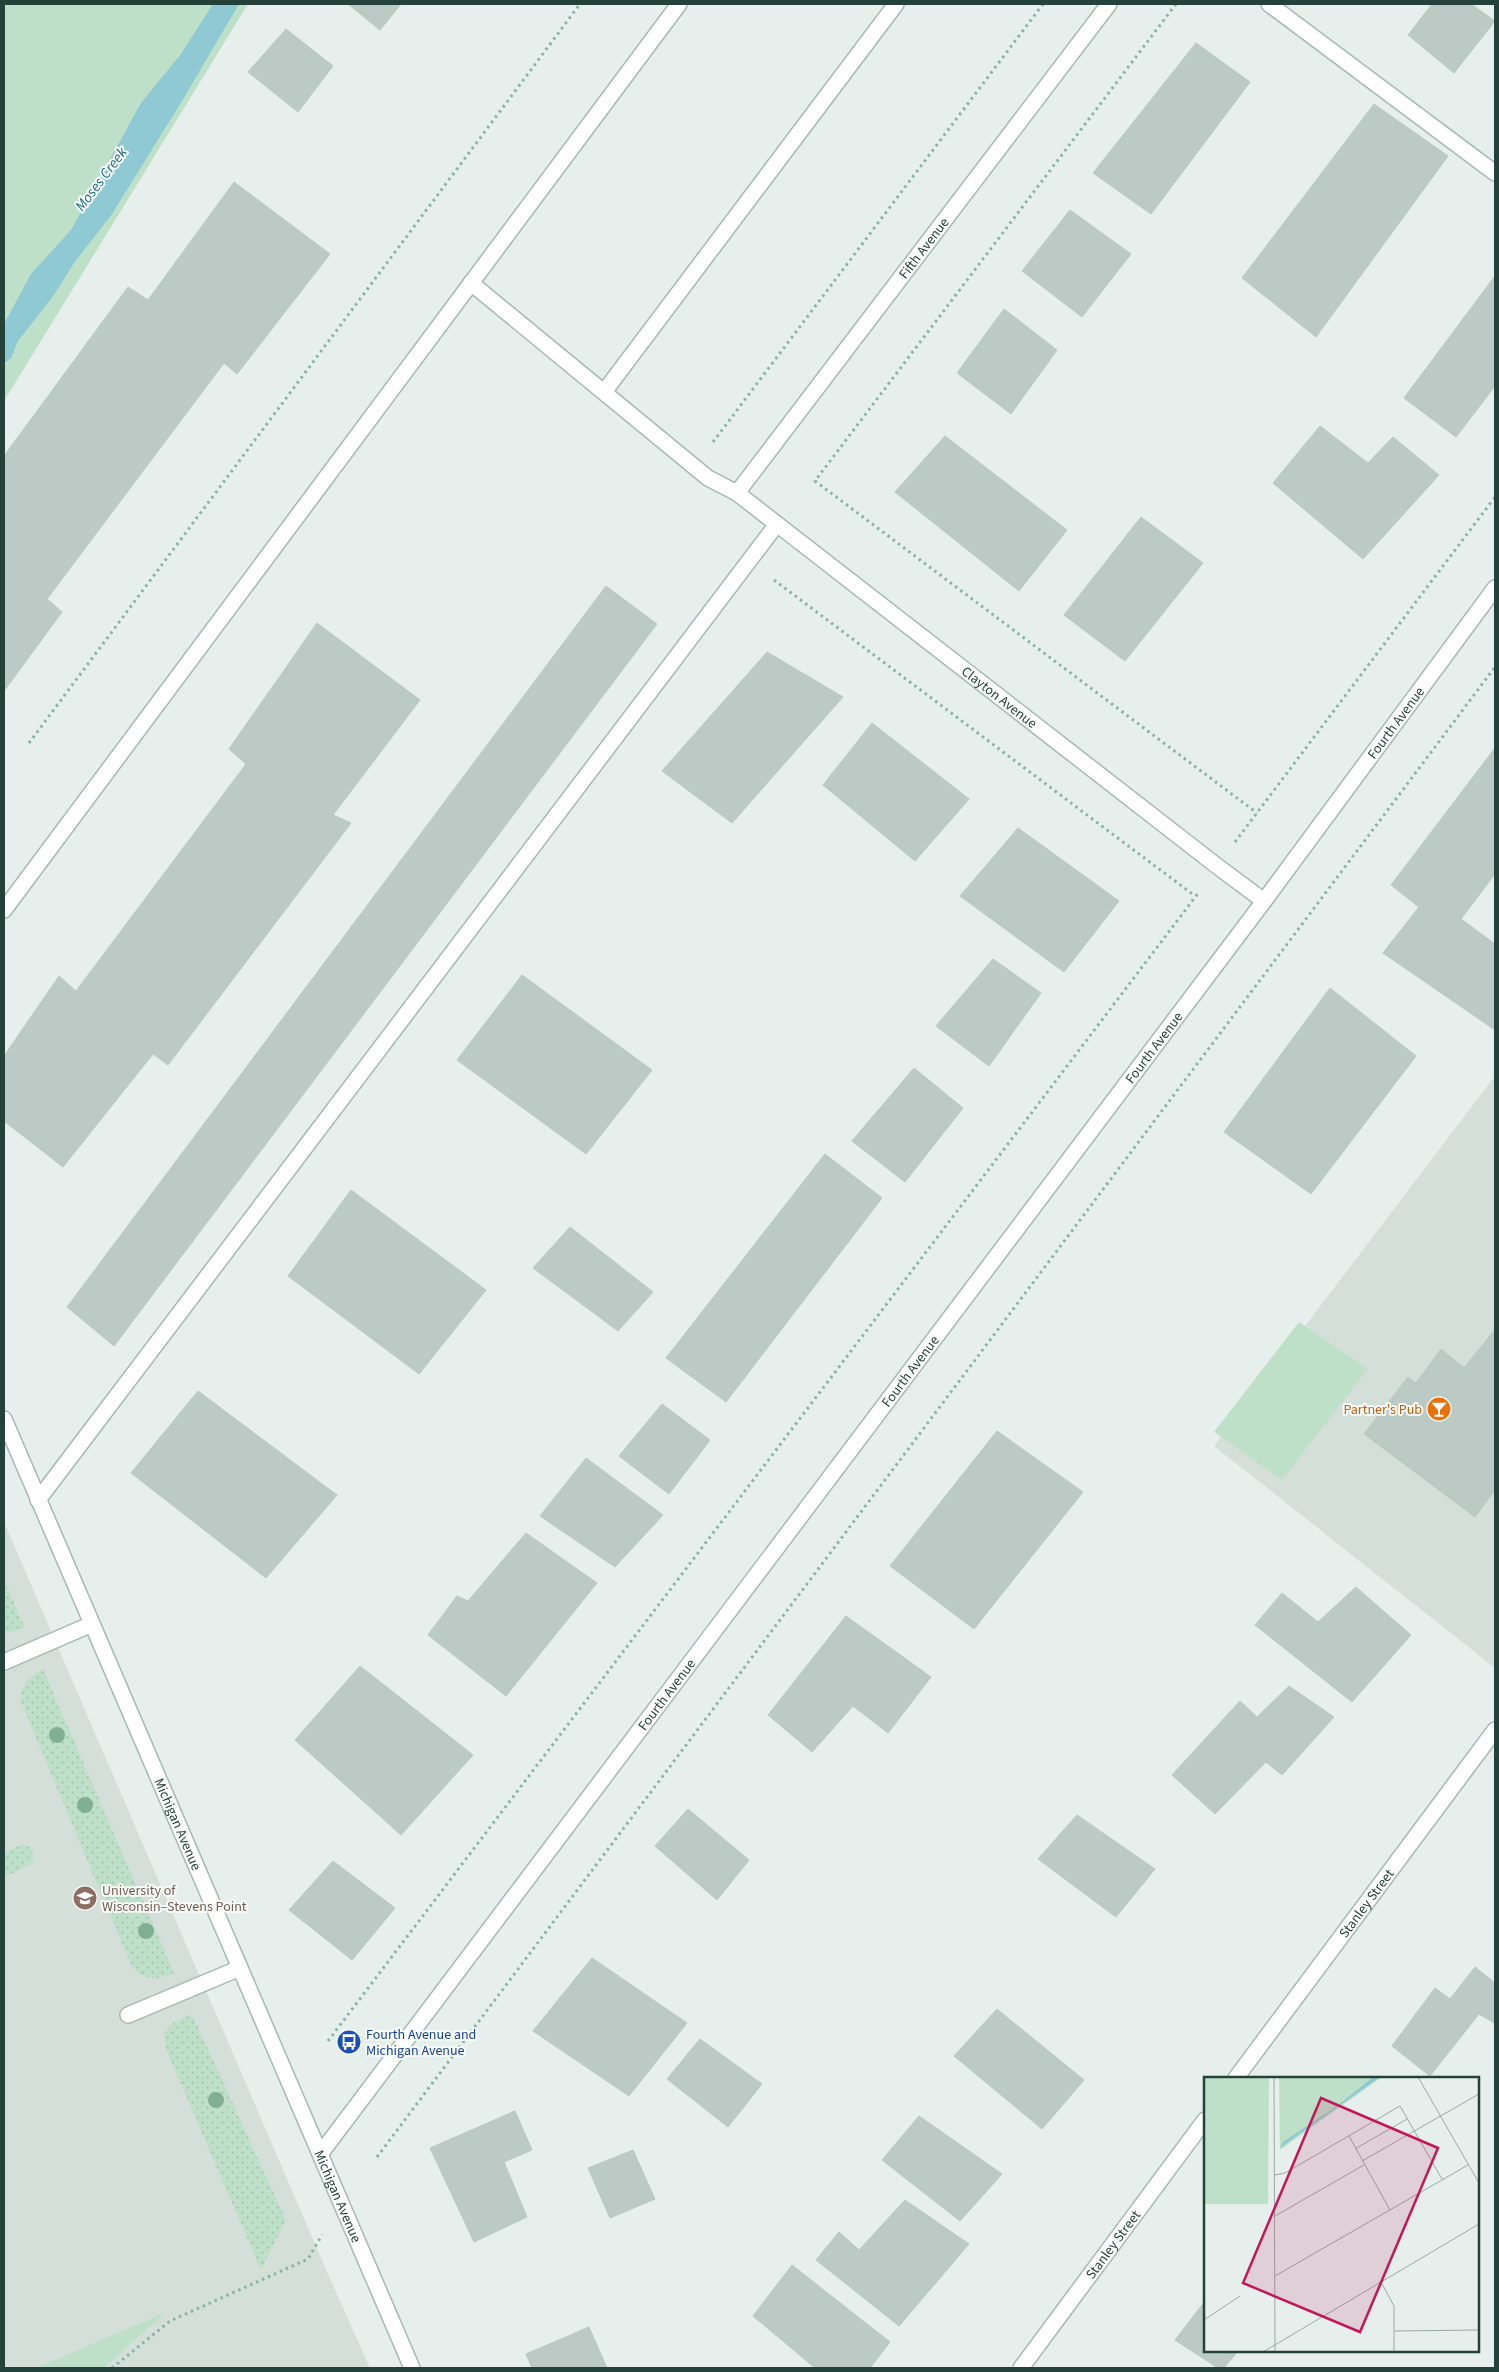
<svg xmlns="http://www.w3.org/2000/svg" width="1499" height="2372" font-family="'Source Sans 3',sans-serif">
<style>
.built{fill:#d4dfda}
.green{fill:#bfe0c8}
.garden{fill:url(#garden-dots)}
.water{fill:#8ec9d4}
.building{fill:#bbcac4;stroke:#b8c9c2}
.lines{fill:none;stroke-linecap:round;stroke-linejoin:round}
.minor-casing{stroke:#a8b8b2;stroke-width:18}
.path{stroke:#86b3a5;stroke-width:3;stroke-dasharray:2.5 4;stroke-linecap:butt}
.minor{stroke:#fff;stroke-width:15}
.tree{fill:#80af93}
.labels{text-anchor:middle;stroke-width:4;stroke-linejoin:round;paint-order:stroke}
.street-label{font-size:14px;fill:#24423a;stroke:#f7fbf9}
.food-label{font-size:14px;fill:#c56008;stroke:#f7fbf9;text-anchor:end}
.education-label{font-size:14px;fill:#785e54;stroke:#f7fbf9;text-anchor:start}
.transit-label{font-size:14px;fill:#164399;stroke:#f7fbf9;text-anchor:start}
.water-label{font-size:15px;font-style:italic;fill:#1c6f80;stroke:#f7fbf9}
.inset-road{fill:none;stroke:#98aaa4;stroke-width:1}
.view{fill:#c2185b;fill-opacity:0.15;stroke:#c2185b;stroke-width:2.5}
.inset-edge{fill:none;stroke:#24423a;stroke-width:2.5}
</style>
<defs>
<pattern id="garden-dots" width="8" height="8" patternUnits="userSpaceOnUse" patternTransform="scale(1.25)"><rect width="8" height="8" fill="#bfe0c8"/><path d="M2 2h.1M6 6h.1" fill="none" stroke="#a4c1ad" stroke-width="1.8" stroke-linecap="round"/></pattern>
</defs>
<rect width="100%" height="100%" fill="#e6efeb"/>
<g class="built">
<path d="M1495,1076V1668L1214,1446Z"/>
<path d="M4,1522L328,2274L370,2368H4Z"/>
</g>
<g class="green">
<path d="M4,4H248L4,401Z"/>
<path d="M1299,1322L1368,1369L1282,1480L1214,1432Z"/>
<path d="M166,2312L104,2368H37Z"/>
</g>
<g class="garden">
<path d="M4,1580L25,1628L5,1633H4Z"/>
<path d="M43,1669L174,1973C154,1980 149,1982 132,1967L21,1702C21,1684 28,1678 43,1669Z"/>
<path d="M21,1845L30,1847L34,1857L30,1865L4,1877V1853Z"/>
<path d="M192,2014L286,2220L261,2270L166,2049L164,2033L173,2022Z"/>
</g>
<path class="water" d="M213,4H239L182,101L112,214L74,263L54,295L18,341L11,358L4,363V324L31,274L71,230L141,103L181,54Z"/>
<g class="building">
<path d="M348,4H401L380,30Z"/>
<path d="M1432,4H1471L1495,21L1454,73L1408,35Z"/>
<path d="M286,29L333,66L298,112L248,72Z"/>
<path d="M1196,43L1250,82L1151,214L1093,173Z"/>
<path d="M1374,104L1448,156L1316,337L1242,278Z"/>
<path d="M234,182L330,254L237,374L224,363L47,599L62,612L4,691V456L128,287L148,300Z"/>
<path d="M1070,210L1131,254L1082,317L1022,271Z"/>
<path d="M1495,276V386L1456,437L1404,398Z"/>
<path d="M1004,309L1057,350L1011,414L957,373Z"/>
<path d="M1320,426L1368,463L1393,437L1439,475L1363,559L1273,483Z"/>
<path d="M945,436L1067,530L1019,591L895,492Z"/>
<path d="M1141,517L1203,563L1125,661L1064,615Z"/>
<path d="M606,586L657,624L114,1346L67,1307Z"/>
<path d="M317,623L420,700L333,815L351,823L168,1065L153,1054L63,1167L4,1121V1056L59,976L76,991L246,764L229,749Z"/>
<path d="M767,652L843,697L732,823L662,771Z"/>
<path d="M872,723L969,799L915,861L823,785Z"/>
<path d="M1495,748V874L1461,919L1495,944V1030L1383,953L1419,907L1391,885Z"/>
<path d="M1018,828L1119,901L1064,972L960,896Z"/>
<path d="M993,959L1041,993L989,1066L936,1026Z"/>
<path d="M522,975L652,1070L586,1154L457,1060Z"/>
<path d="M1330,988L1416,1056L1311,1194L1224,1132Z"/>
<path d="M914,1068L963,1108L905,1182L852,1141Z"/>
<path d="M825,1154L882,1198L726,1402L666,1358Z"/>
<path d="M351,1190L486,1290L419,1374L288,1276Z"/>
<path d="M570,1227L653,1292L618,1331L533,1268Z"/>
<path d="M1493,1332L1495,1333V1490L1475,1517L1364,1434L1408,1377L1416,1383L1441,1349L1464,1368Z"/>
<path d="M198,1391L337,1495L266,1578L131,1473Z"/>
<path d="M662,1404L710,1440L669,1494L619,1456Z"/>
<path d="M997,1431L1083,1492L974,1629L890,1566Z"/>
<path d="M586,1458L663,1515L615,1567L540,1516Z"/>
<path d="M526,1533L597,1583L506,1696L428,1635L457,1596L468,1601Z"/>
<path d="M1356,1587L1411,1635L1352,1702L1255,1625L1282,1593L1318,1622Z"/>
<path d="M846,1616L931,1677L888,1733L853,1706L812,1752L768,1715Z"/>
<path d="M360,1666L473,1755L401,1835L295,1740Z"/>
<path d="M1289,1686L1334,1717L1282,1775L1266,1762L1215,1814L1172,1775L1240,1701L1257,1717Z"/>
<path d="M688,1809L749,1860L717,1900L655,1846Z"/>
<path d="M1077,1815L1155,1869L1116,1917L1038,1859Z"/>
<path d="M333,1861L395,1908L352,1960L289,1910Z"/>
<path d="M592,1958L687,2023L629,2096L533,2031Z"/>
<path d="M1475,1967L1495,1983V2021L1494,2023L1479,2014L1430,2076L1392,2046L1435,1988L1450,1999Z"/>
<path d="M997,2009L1084,2080L1042,2129L954,2056Z"/>
<path d="M700,2039L762,2084L728,2127L667,2079Z"/>
<path d="M515,2111L532,2150L504,2162L527,2217L474,2242L430,2148Z"/>
<path d="M919,2116L1002,2174L960,2221L882,2160Z"/>
<path d="M633,2150L655,2199L610,2218L588,2168Z"/>
<path d="M905,2200L969,2244L899,2326L816,2260L839,2232L859,2250Z"/>
<path d="M792,2265L890,2342L870,2368H815L753,2316Z"/>
<path d="M1205,2301V2351H1238L1224,2368H1218L1175,2340Z"/>
<path d="M589,2327L607,2368H532L526,2354Z"/>
</g>
<g class="lines">
<defs>
<g id="minor">
<path d="M1269,4L1495,173"/>
<path id="s1" d="M471,283L708,478L737,493L1217,866L1264,901"/>
<path d="M604,392L896,4"/>
<path id="s2" d="M737,493L1109,4"/>
<path d="M4,910L679,4"/>
<path id="s3" d="M4,1419L412,2368"/>
<path d="M38,1500L777,524"/>
<path d="M4,1662L92,1624"/>
<path d="M128,2015L240,1968"/>
<path id="s4" d="M1236,2078L1495,1730"/>
<path id="s5" d="M321,2153L1264,901L1495,588"/>
<path id="s6" d="M1021,2368L1205,2120"/>
</g>
</defs>
<use href="#minor" class="minor-casing"/>
<g class="path">
<path d="M1176,4L815,481L1257,813"/>
<path d="M713,442L1043,4"/>
<path d="M774,580L1195,896"/>
<path d="M29,743L580,4"/>
<path d="M1235,842L1495,497"/>
<path d="M328,2041L1199,892"/>
<path d="M377,2157L1495,667"/>
<path d="M112,2368L170,2321L308,2259L322,2235"/>
</g>
<use href="#minor" class="minor"/>
</g>
<g class="tree">
<circle cx="57" cy="1735" r="8"/>
<circle cx="85" cy="1805" r="8"/>
<circle cx="146" cy="1931" r="8"/>
<circle cx="216" cy="2100" r="8"/>
</g>
<defs>
<symbol id="bar-disc" viewBox="-11 -11 22 22"><circle r="9.5" fill="#e8710a" stroke="#f7fbf9"/><path d="M-6-5H6L.8 .8V4.5H3.5V6h-7V4.5H-.8V.8Z" fill="#fff"/></symbol>
<symbol id="university-disc" viewBox="-11 -11 22 22"><circle r="9.5" fill="#8d6e63" stroke="#f7fbf9"/><path d="M0-5L7-2L0 1L-7-2ZM-4 1L0 2.5L4 1V4Q0 6-4 4Z" fill="#fff"/></symbol>
<symbol id="bus-disc" viewBox="-11 -11 22 22"><circle r="9.5" fill="#1a4fb4" stroke="#f7fbf9"/><path d="M-5-6H5V4H4V6H2V4H-2V6H-4V4H-5ZM-3.5-4V0h7V-4ZM-3.5 1.2v1.5H-2V1.2ZM2 1.2v1.5H3.5V1.2Z" fill="#fff"/></symbol>
</defs>
<g fill-rule="evenodd">
<use href="#bar-disc" x="1425" y="1395" width="28" height="28"/>
<use href="#university-disc" x="71" y="1884" width="28" height="28"/>
<use href="#bus-disc" x="335" y="2028" width="28" height="28"/>
</g>
<g class="labels">
<g class="street-label">
<text dy="5" stroke="none"><textPath href="#s2" startOffset="308">Fifth Avenue</textPath></text>
<text dy="5" stroke="none"><textPath href="#s1" startOffset="672">Clayton Avenue</textPath></text>
<text dy="5" stroke="none"><textPath href="#s5" startOffset="1789">Fourth Avenue</textPath></text>
<text dy="5" stroke="none"><textPath href="#s5" startOffset="1384">Fourth Avenue</textPath></text>
<text dy="5" stroke="none"><textPath href="#s5" startOffset="979">Fourth Avenue</textPath></text>
<text dy="5" stroke="none"><textPath href="#s5" startOffset="574">Fourth Avenue</textPath></text>
<text dy="5" stroke="none"><textPath href="#s3" startOffset="441">Michigan Avenue</textPath></text>
<text dy="5" stroke="none"><textPath href="#s4" startOffset="218">Stanley Street</textPath></text>
<text dy="5" stroke="none"><textPath href="#s3" startOffset="846">Michigan Avenue</textPath></text>
<text dy="5" stroke="none"><textPath href="#s6" startOffset="154">Stanley Street</textPath></text>
</g>
<g class="food-label">
<text x="1422" y="1414">Partner's Pub</text>
</g>
<g class="education-label">
<text x="102" y="1895">University of<tspan x="102" dy="16">Wisconsin–Stevens Point</tspan></text>
</g>
<g class="transit-label">
<text x="366" y="2039">Fourth Avenue and<tspan x="366" dy="16">Michigan Avenue</tspan></text>
</g>
<g class="water-label">
<text transform="translate(101 179) rotate(-53)" y="5">Moses Creek</text>
</g>
</g>
<g transform="translate(1204 2077)">
<rect width="275" height="275" fill="#e6efeb"/>
<path d="M0,0H65L64,127H0ZM75,0H178L76,73Z" fill="#bfe0c8"/>
<path d="M169,0H176L76,71L79,65L133,29Z" fill="#8ec9d4"/>
<path class="inset-road" d="M70,0L71,275M214,0L275,106M145,59L186,133M151,72L203,42M158,84L275,17M71,98L81,96L196,29L238,102M71,139L160,88M71,199L264,88M177,205L190,229V275M0,243L36,219M191,254L275,253M59,275L275,147"/>
<path class="view" d="M117,21L234,71L156,255L39,206Z"/>
<rect width="275" height="275" class="inset-edge"/>
</g>
<rect width="1499" height="2372" fill="none" stroke="#24423a" stroke-width="10"/>
</svg>
